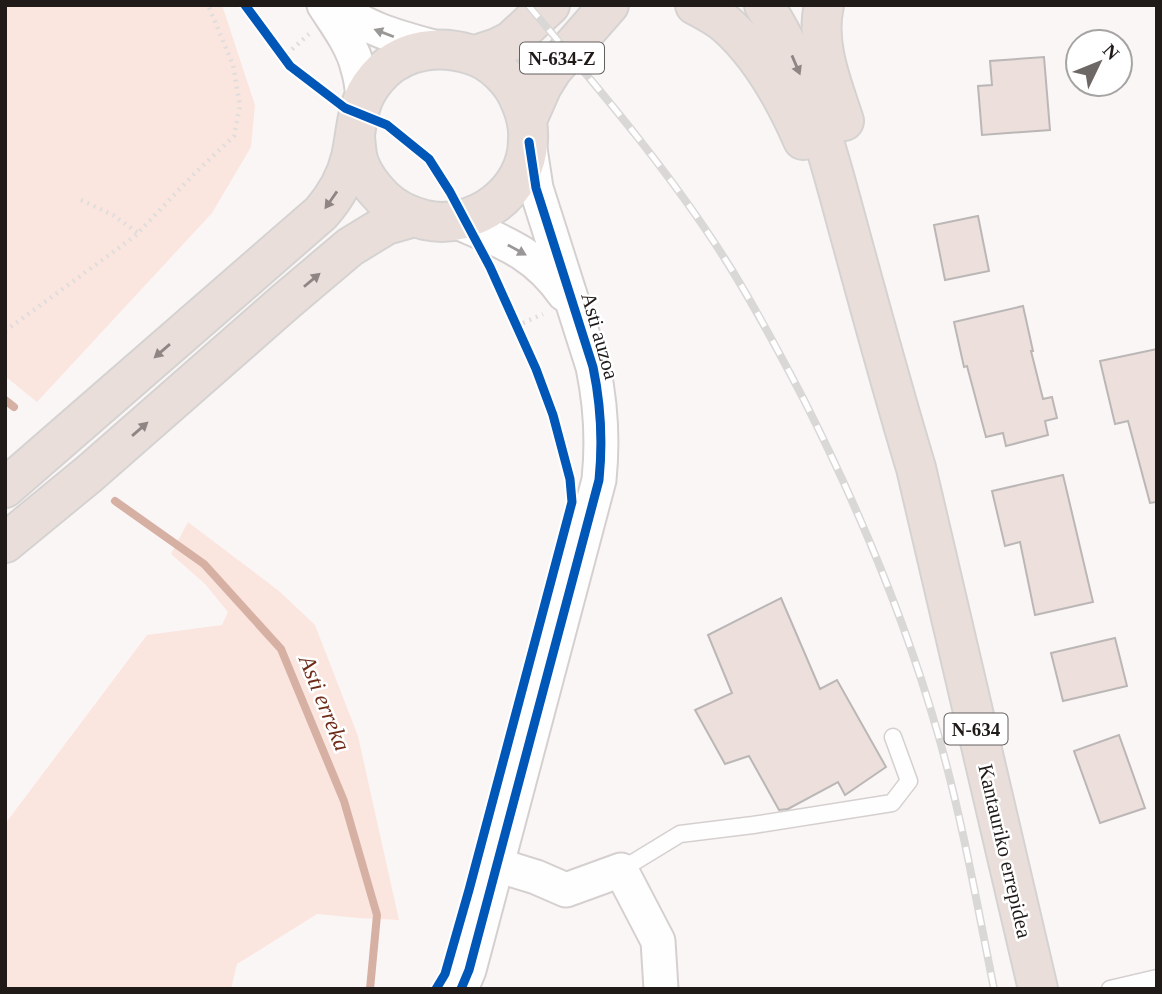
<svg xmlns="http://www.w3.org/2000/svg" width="1162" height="994" font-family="Georgia,serif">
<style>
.green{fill:#fbe5df}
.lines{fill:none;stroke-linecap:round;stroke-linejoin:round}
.stream{stroke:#d7b0a4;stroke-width:8}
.building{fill:#ecdfdc;stroke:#bbb7b6;stroke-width:2}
.lane-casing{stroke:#d5d0cf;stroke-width:19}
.street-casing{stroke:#d5d0cf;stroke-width:37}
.highway-casing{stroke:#d5d3d2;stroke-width:42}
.path{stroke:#e0dedd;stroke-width:4.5;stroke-dasharray:2 5;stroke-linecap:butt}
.lane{stroke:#fefefe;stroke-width:16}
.street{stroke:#fefefe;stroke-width:33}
.highway{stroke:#eadedb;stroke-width:38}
.rail-casing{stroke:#dad8d7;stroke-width:8}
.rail{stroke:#fff;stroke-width:5;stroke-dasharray:16;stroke-linecap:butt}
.cycleway-casing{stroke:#fff;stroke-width:13}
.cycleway{stroke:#0057b8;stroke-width:9}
.oneway{fill:#9a9897}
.oneway2{fill:#8f8684}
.labels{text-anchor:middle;stroke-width:5;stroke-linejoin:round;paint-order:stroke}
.shield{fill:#fff;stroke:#635f5e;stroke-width:2}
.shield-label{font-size:19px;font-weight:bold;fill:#201b19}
.street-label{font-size:21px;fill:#201b19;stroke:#fff}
.water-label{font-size:23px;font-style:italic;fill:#6f2d19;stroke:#fff}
</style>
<rect width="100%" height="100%" fill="#fbf6f6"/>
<g class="green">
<path d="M5,5H222L255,105L251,147L212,213L37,402L5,376Z"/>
<path d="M188,522L279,591L315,625L358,736L399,920L358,918L317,914L237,964L231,989H5V824L147,635L222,625L228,612L205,584L171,554Z"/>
</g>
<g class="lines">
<g class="stream">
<path d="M5,400L14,407"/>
<path d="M115,501L204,564L281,649L344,801L377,915L370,989"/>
</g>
</g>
<g class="building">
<path d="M1044,57L1050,130L982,135L978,86L992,85L990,61Z"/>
<path d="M978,216L989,271L945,280L934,225Z"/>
<path d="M1023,306L1033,351H1031L1043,399L1052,397L1057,418L1045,421L1048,435L1006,446L1003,433L986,437L967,366L964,367L954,322Z"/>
<path d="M1157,349V502L1150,503L1128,421L1115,424L1100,361Z"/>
<path d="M1063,475L1093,602L1035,615L1020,542L1005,546L992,491Z"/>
<path d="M781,598L820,689L837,680L886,767L845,795L838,782L788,809L779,810L749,756L725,764L695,710L732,693L708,635Z"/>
<path d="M1115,638L1127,686L1063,701L1051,653Z"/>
<path d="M1119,735L1145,808L1100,823L1074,751Z"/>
</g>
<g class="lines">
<defs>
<g id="lane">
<path d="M621,870L680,834L753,825L892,803L909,781L893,737"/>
<path d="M1110,989L1157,978"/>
</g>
<g id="street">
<path d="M324,5C337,25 353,46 358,69C361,78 362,88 363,97"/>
<path d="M336,5C366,30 401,38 437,48"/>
<path d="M455,221C500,241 534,251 564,294"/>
<path d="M497,865L536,877L566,890L621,870L658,941L661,989"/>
<path d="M461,989L469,970L599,480C603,441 601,405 593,367L536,188L529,142"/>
</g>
<g id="highway">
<path d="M695,5C706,11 718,17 727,25C761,55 785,99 803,140"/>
<path d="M764,5C810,75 829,158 851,238C872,315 893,392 916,468L1038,989"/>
<path d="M824,5C815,44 832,84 844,121"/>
<path d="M476,55L497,48L511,41L550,5"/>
<path d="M527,120L542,86L552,70L609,5"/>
<path d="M5,488L321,213C335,197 346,179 351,157C359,121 354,99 384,70C407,49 440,45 469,54C492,60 513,81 521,103C526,115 529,126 528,140C528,192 474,231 425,220C409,216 394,209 383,198C373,188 364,177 359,163C356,155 356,145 355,137"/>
<path d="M5,543L89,474L285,302L350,247L386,225L414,217"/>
</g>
</defs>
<use href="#lane" class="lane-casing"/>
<use href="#street" class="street-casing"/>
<use href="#highway" class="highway-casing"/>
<g class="path">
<path d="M287,54L309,34"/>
<path d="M81,200L113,215L138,233"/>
<path d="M523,323L543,314"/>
<path d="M5,331L135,236L194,174L234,136L240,106L233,65L208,5"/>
</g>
<use href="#lane" class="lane"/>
<use href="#street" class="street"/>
<use href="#highway" class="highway"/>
<defs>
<path id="rail" d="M528,5C597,87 668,169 725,259C754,305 779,352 804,400C858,507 905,619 938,734C962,818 977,904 994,989"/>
</defs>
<use href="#rail" class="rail-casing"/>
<use href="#rail" class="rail"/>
<defs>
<g id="cycleway">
<path d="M245,5L290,66L345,108L387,125L429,159L450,192L490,267L536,369L553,415L570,479L572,502L469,890L445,974L436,989"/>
<path d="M461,989L469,970L599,480C603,441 601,405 593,367L536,188L529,142"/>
</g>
</defs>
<use href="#cycleway" class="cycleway-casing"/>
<use href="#cycleway" class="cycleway"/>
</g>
<defs><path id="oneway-solid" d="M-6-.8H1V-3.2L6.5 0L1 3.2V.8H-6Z" transform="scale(1.75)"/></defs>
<g class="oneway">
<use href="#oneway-solid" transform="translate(384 33) rotate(-159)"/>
<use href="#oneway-solid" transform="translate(517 250) rotate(29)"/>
</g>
<g class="oneway2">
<use href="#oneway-solid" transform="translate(796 65) rotate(67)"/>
<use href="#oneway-solid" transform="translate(331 200) rotate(125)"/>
<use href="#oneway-solid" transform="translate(312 280) rotate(-40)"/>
<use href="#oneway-solid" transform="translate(162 351) rotate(139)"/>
<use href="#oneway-solid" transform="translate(140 429) rotate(-41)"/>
</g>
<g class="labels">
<g class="shield">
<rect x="520" y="42.5" width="84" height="31" rx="5"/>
<rect x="944.5" y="713.5" width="63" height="31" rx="5"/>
</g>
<g class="shield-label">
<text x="562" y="65">N-634-Z</text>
<text x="976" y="736">N-634</text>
</g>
<g class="street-label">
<text transform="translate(600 336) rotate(74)" y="7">Asti auzoa</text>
<text transform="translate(1005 851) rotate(77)" y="7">Kantauriko errepidea</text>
</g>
<g class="water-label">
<text transform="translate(325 703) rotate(68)" y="8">Asti erreka</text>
</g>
</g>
<rect width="1162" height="994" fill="none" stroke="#201b19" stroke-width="14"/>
<g transform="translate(1099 63) rotate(47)"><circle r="33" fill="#ffffff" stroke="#a6a4a3" stroke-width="2"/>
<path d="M0-5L12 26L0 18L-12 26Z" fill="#6d6866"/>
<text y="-10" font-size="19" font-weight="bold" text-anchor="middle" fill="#201b19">N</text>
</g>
</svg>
